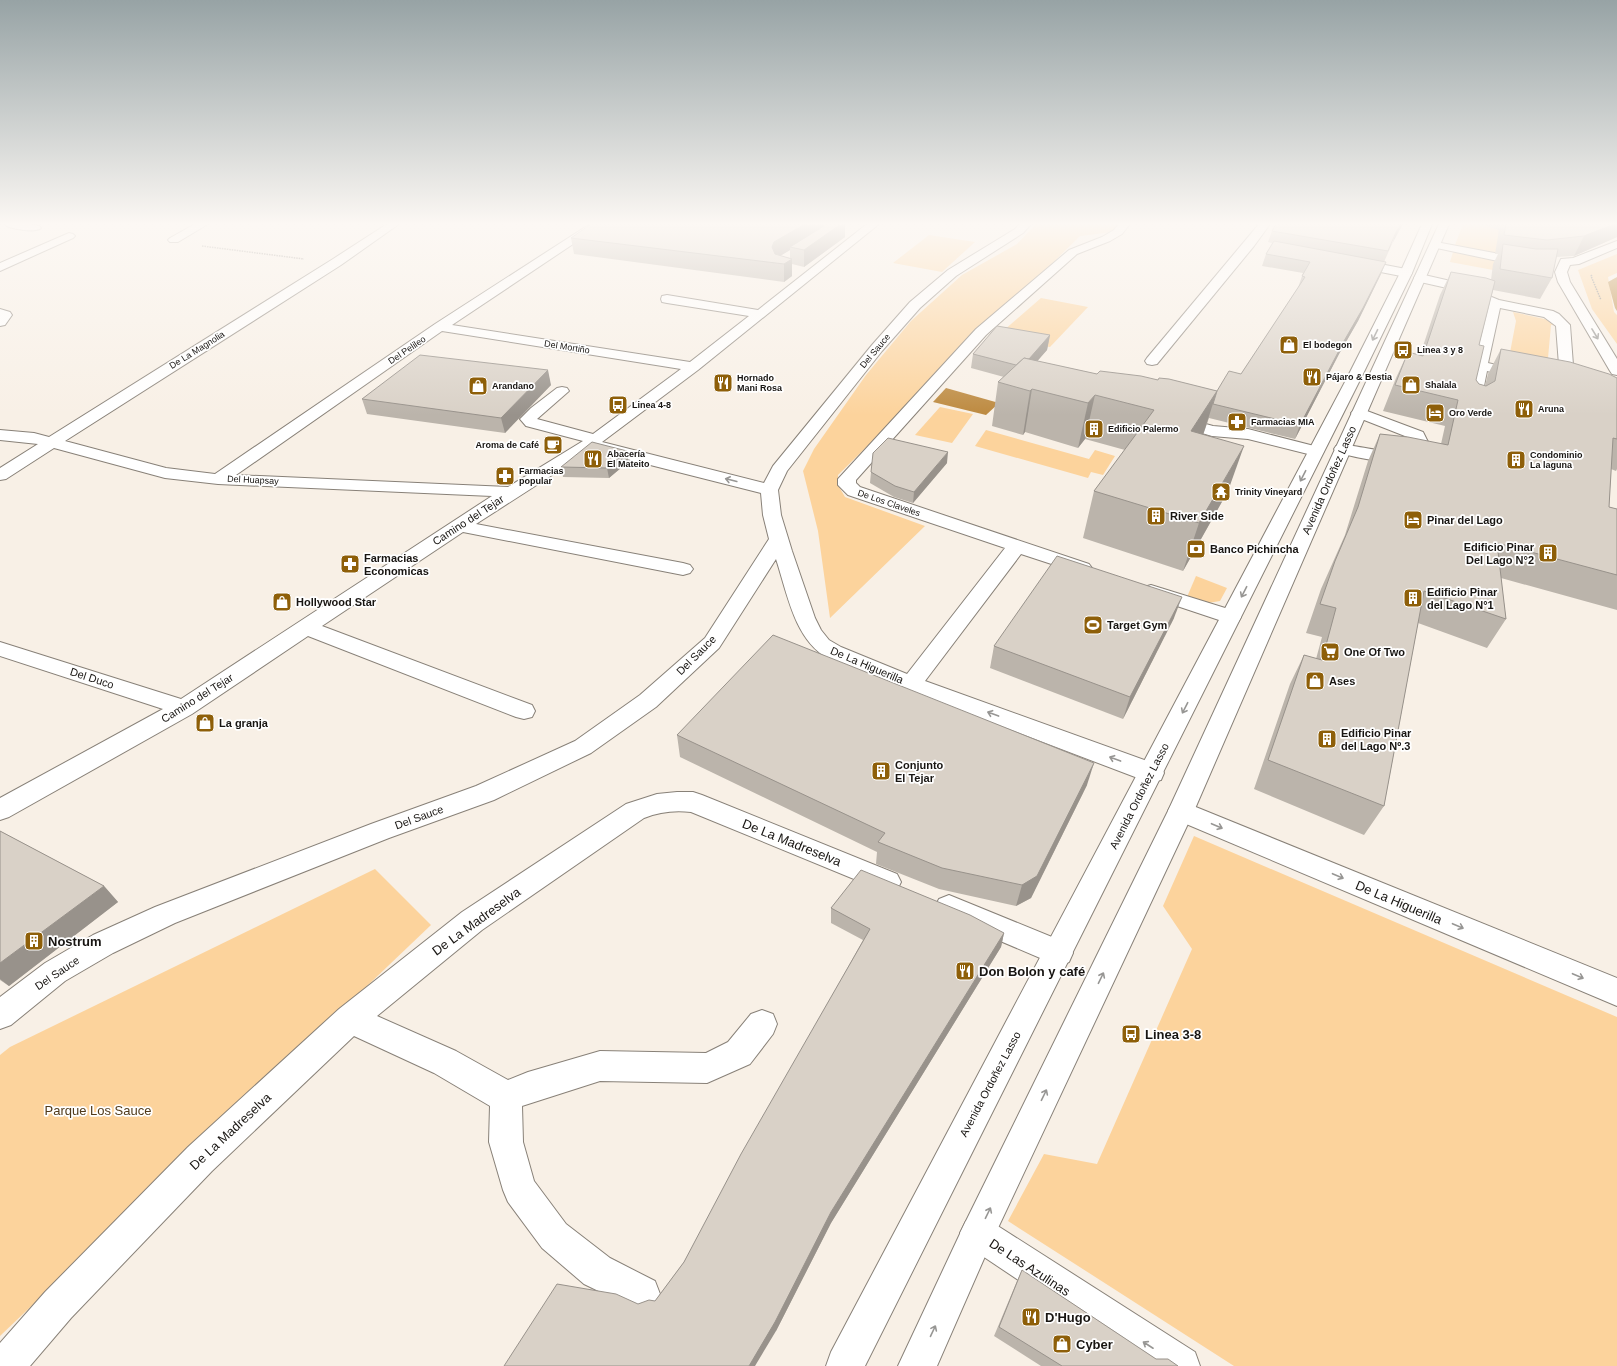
<svg xmlns="http://www.w3.org/2000/svg" width="1617" height="1366" font-family="Arial,sans-serif">
<style>
.green{fill:#fcd39c}
.water{fill:#bd8a40}
.lines{fill:none;stroke-linecap:round;stroke-linejoin:round}
.minor-casing{stroke:#888178;stroke-width:2}
.major-casing{stroke:#888178;stroke-width:2}
.path{stroke:#89847d;stroke-width:1.5;stroke-dasharray:1.5 1;stroke-linecap:butt}
.minor{fill:#fff;fill-rule:evenodd}
.major{fill:#fff;fill-rule:evenodd}
.wall{fill:#bbb4ab;fill-rule:evenodd}
.shaded-wall{fill:#98928b}
.building{fill:#d9d1c7;stroke:#98928b}
.oneway{stroke:#979694}
.labels{text-anchor:middle;stroke-width:3.5;stroke-linejoin:round;paint-order:stroke}
.far-poi-label{font-size:9px;font-weight:bold;fill:#181512;stroke:#fff;text-anchor:start}
.far-street-label{font-size:9px;fill:#181512;stroke:#fff}
.street-label{font-size:11px;fill:#181512;stroke:#fff}
.poi-label{font-size:11px;font-weight:bold;fill:#181512;stroke:#fff;text-anchor:start}
.near-street-label{font-size:13px;fill:#181512;stroke:#fff}
.near-poi-label{font-size:13px;font-weight:bold;fill:#181512;stroke:#fff;text-anchor:start}
.near-park-label{font-size:13px;fill:#503a1a;stroke:#fff}
</style>
<rect width="100%" height="100%" fill="#f8f0e6"/>
<g class="green">
<path d="M1036,224H1121L1113,232L1080,236L838,475V485L845,497L925,526L830,618L818,531L803,471L814,449L866,375L911,321L962,275L1017,244Z"/>
<path d="M1463,224H1489L1519,229L1518,258L1455,245Z"/>
<path d="M929,235L975,242L942,272L893,263Z"/>
<path d="M1453,252L1534,268L1494,264L1493,270L1450,262Z"/>
<path d="M1617,254V273L1608,277L1614,312L1617,315V344L1592,309L1578,270Z"/>
<path d="M1041,298L1088,307L1050,347L996,337Z"/>
<path d="M1513,312L1563,323L1565,326L1551,325L1547,369L1508,363L1516,321Z"/>
<path d="M940,407L973,414L952,443L915,435Z"/>
<path d="M986,430L1089,459L1095,450L1115,456L1103,475L1091,472L1088,478L975,446Z"/>
<path d="M1196,576L1227,588L1220,601L1208,603L1187,597Z"/>
<path d="M1194,836L1617,1017V1366H1234L1008,1221L1044,1154L1097,1164L1192,949L1163,906Z"/>
<path d="M375,869L431,925L0,1336V1055L10,1047Z"/>
</g>
<g class="water">
<path d="M1617,277V311L1615,308L1608,282Z"/>
<path d="M946,388L999,403L986,415L933,402Z"/>
</g>
<g class="lines">
<defs>
<g id="minor">
<path d="M4,224H31L39,226L41,228C36,233 8,229 4,224Z"/>
<path d="M195,224H208L178,242H170L168,240L170,238Z"/>
<path d="M387,224H399L341,265L65,441L166,468L215,474L435,324L590,224H603L452,325L690,362L749,316L667,303L662,302L661,299L662,296L667,295L758,310L867,224H879L698,370L602,442L764,483L773,466L872,345L910,302L948,270L1015,229L1020,224H1031L1023,233L956,276L920,308L882,351L787,471L778,490L781,515L792,551L815,618L821,630L829,640L841,647L907,674L1005,548L848,495L838,485V479L976,329L1069,250L1102,237L1114,230L1119,224H1130L1122,234L1110,241L1077,254L986,335L856,480V483L860,487L1089,564L1092,568L1089,572L1082,574L1021,554L925,681L1161,766L1164,773L1161,780L1152,782L1143,780L903,689L826,657C794,638 787,592 776,559L719,648L656,707L591,753L494,800L389,838L175,923L113,953L65,981L11,1025L0,1029V997L45,963L93,935L155,907L371,824L476,786L575,741L640,695L705,638L769,539L763,515L761,493L591,450L476,524L683,563L690,565L693,569L690,573L683,575L463,532L322,626L532,705L535,711L532,717L524,719L516,717L308,636L192,714L9,817L0,820V798L163,709L0,656V642L181,699L492,496L218,484L165,478L54,448L6,479L0,480V468L38,444L0,440V430L34,433L49,437L333,259ZM442,331L681,369L593,434L537,419L569,391L567,388L562,387L557,388L531,408L520,419L526,426L583,441L508,487L236,475Z"/>
<path d="M1259,224H1270L1254,246L1157,364L1152,365L1147,364L1145,361L1147,358Z"/>
<path d="M69,233L73,234L75,236L73,238L0,271V263Z"/>
<path d="M1617,241V248L1579,264L1570,265L1567,272L1570,282L1617,359V375L1612,374L1610,371L1558,282L1555,272L1561,259L1573,258Z"/>
<path d="M1436,242L1526,259L1530,260L1532,263L1530,266L1526,267L1432,247L1430,245L1432,243Z"/>
<path d="M1354,259L1406,269L1410,270L1412,273L1410,276L1406,277L1350,266L1348,263L1350,260Z"/>
<path d="M1420,274L1455,282L1499,300L1553,311L1559,314L1570,325L1573,365L1563,386L1558,387L1553,386L1551,383L1559,365L1556,326L1544,317L1500,308L1488,363L1525,372L1527,375L1525,378L1520,379L1487,371L1480,406L1477,409L1472,411L1467,409L1464,406L1488,305L1447,288L1416,281L1414,278L1416,275Z"/>
<path d="M0,309L10,312L12,315L5,325L0,326Z"/>
<path d="M1359,408L1423,432L1429,444L1427,451L1421,460C1396,466 1361,459 1336,452L1334,449L1336,446L1342,444C1356,446 1400,456 1411,450L1413,444L1410,438L1354,416L1351,413L1354,410Z"/>
<path d="M1177,416L1213,426L1248,429L1322,448L1324,451L1322,454L1316,456L1248,439L1212,436L1171,424L1169,421L1171,418Z"/>
<path d="M1151,585L1238,612L1241,617L1238,622L1231,624L1144,595L1141,591L1144,587Z"/>
<path d="M677,792H693L702,795L897,874L901,882L897,890L888,893L691,812C674,810 659,812 644,818L482,930L377,1016L456,1051L508,1080L528,1072L600,1051L706,1053L728,1042L751,1014L762,1010L773,1014L777,1024L773,1034L750,1064L707,1083L600,1081L522,1106L523,1142L534,1181L566,1224L610,1258L655,1281L660,1294L655,1307L642,1312L584,1284L542,1248L508,1202L503,1190L489,1142L490,1106L434,1073L354,1036L212,1171L71,1318L30,1366H0V1343L45,1292L188,1147L339,1009L462,912L626,804L657,794Z"/>
<path d="M1181,801L1617,978V1006L1172,818L1168,811L1172,804Z"/>
<path d="M949,895L1069,944L1073,953L1069,962L1059,966L939,915L935,907L939,899Z"/>
<path d="M978,1215L990,1221L1195,1352L1200,1366H1147L966,1245L960,1233L966,1221Z"/>
</g>
<g id="major">
<path d="M1422,224H1432L1412,273L1360,380L865,1366H826L831,1352L1346,380L1400,273Z"/>
<path d="M1439,224H1449L1194,811L990,1245L937,1366H898L966,1221L1168,811Z"/>
</g>
</defs>
<use href="#minor" class="minor-casing"/>
<use href="#major" class="major-casing"/>
<g class="path">
<path d="M202,246L304,259"/>
<path d="M1592,275L1591,276L1601,300"/>
</g>
<use href="#minor" class="minor"/>
<use href="#major" class="major"/>
</g>
<g class="wall">
<path d="M824,224L823,226L845,224V237L804,267L792,264V276L784,282L574,254L571,238ZM790,250V258L780,256Z"/>
<path d="M1480,224H1617V237L1574,256L1556,257L1552,278L1540,299L1493,290L1479,345L1476,380L1479,384L1485,386L1488,374L1501,349L1617,378V469L1616,471L1611,469L1609,507L1617,509V610L1501,578L1506,619L1487,648L1418,623L1384,806L1364,835L1254,789L1290,684L1304,655L1316,659L1322,637L1306,633L1321,589L1345,535L1368,461L1380,434L1441,444L1445,426L1383,411L1396,378L1408,352L1420,355L1440,295L1451,272L1491,280L1493,264L1498,254H1495L1499,230Z"/>
<path d="M1272,231L1392,244L1384,262L1381,274L1358,321L1339,354L1295,439L1209,418L1203,435L1228,491L1183,571L1083,538L1094,491L1125,450L1085,439L1078,448L1025,432L1023,435L992,426L998,382L1004,377L971,368L973,354L1050,335L1047,350L1037,361L1097,374L1158,380L1217,391L1241,374L1298,288L1303,273L1262,266L1266,254L1272,243L1268,242Z"/>
<path d="M551,385L505,433L367,414L362,399Z"/>
<path d="M627,451L628,462L609,478L563,477L561,467Z"/>
<path d="M947,463L913,503L894,497L870,483L871,472Z"/>
<path d="M1174,618L1123,719L990,668L994,646Z"/>
<path d="M677,735L1087,785L1031,898L1016,906L939,889L876,864L877,852L680,757Z"/>
<path d="M0,831L104,886L118,902L9,986L0,980Z"/>
<path d="M831,908L1004,933L1001,947L831,1223L776,1331L638,1304L655,1301L684,1262L863,940L831,923Z"/>
<path d="M1022,1270L1156,1359L1178,1366H1041L994,1336L1017,1281Z"/>
</g>
<g class="shaded-wall">
<path d="M805,224H824L823,229L790,247V250L775,259L773,264L772,247L774,242Z"/>
<path d="M841,224H845V237L804,267V250Z"/>
<path d="M1401,224H1403L1392,244L1396,232Z"/>
<path d="M1614,224H1617V237L1574,256L1584,236Z"/>
<path d="M792,259V276L784,282V264Z"/>
<path d="M1386,262L1381,274L1358,321L1339,354L1295,439L1300,425Z"/>
<path d="M1050,335L1047,350L1020,381L1022,366Z"/>
<path d="M548,370L551,385L505,433L501,418Z"/>
<path d="M1032,389L1025,432L1023,435L1030,391Z"/>
<path d="M1217,391L1203,435L1191,431Z"/>
<path d="M1095,395L1085,439L1078,448L1088,403Z"/>
<path d="M1244,446L1228,491L1183,571L1199,523Z"/>
<path d="M627,451L628,462L609,478L607,468Z"/>
<path d="M948,452L947,463L913,503L914,492Z"/>
<path d="M1182,597L1174,618L1123,719L1130,697Z"/>
<path d="M1094,763L1087,785L1031,898L1016,906L1022,885Z"/>
<path d="M104,886L118,902L9,986L0,979V963Z"/>
<path d="M1004,933L1001,947L831,1223L776,1331L755,1366H749L831,1212Z"/>
</g>
<g class="building">
<path d="M591,224H805L774,242L772,247L775,254L792,259L784,264L571,238Z"/>
<path d="M827,224H841L804,250L790,247Z"/>
<path d="M1276,224H1401L1396,232L1388,251L1272,231Z"/>
<path d="M1506,224H1614L1584,236L1547,240L1504,235Z"/>
<path d="M1274,241L1386,262L1363,308L1344,341L1300,425L1213,404L1217,391L1229,371L1241,374L1305,277L1302,276L1310,262L1266,254Z"/>
<path d="M1503,244L1536,249H1558L1552,278L1500,269Z"/>
<path d="M1451,272L1486,278L1495,281L1479,345L1484,346L1476,380L1479,384L1486,386L1495,381L1501,349L1570,362L1609,374L1617,378V439L1613,438L1609,507L1617,509V575L1497,543L1506,619L1424,591L1384,806L1268,760L1304,655L1322,660L1336,608L1320,604L1335,561L1358,507L1380,434L1408,437L1448,445L1458,400L1395,385L1408,352L1423,356Z"/>
<path d="M997,326L1050,335L1029,359L1024,358L1016,365L973,354Z"/>
<path d="M420,355L548,370L501,418L362,399Z"/>
<path d="M1024,358L1097,374L1100,371L1141,376L1158,380L1159,378L1169,379L1217,391L1191,431L1244,446L1199,523L1094,491L1154,410L1095,395L1088,403L1032,389L1030,391L998,382Z"/>
<path d="M888,438L948,452L914,492L895,486L871,472L873,453Z"/>
<path d="M592,442L627,451L607,468L561,467Z"/>
<path d="M1057,556L1182,597L1130,697L994,646Z"/>
<path d="M773,635L1094,763L1037,876L1022,885L942,868L878,842L885,833L677,735Z"/>
<path d="M0,831L104,886L0,963Z"/>
<path d="M861,870L970,915L1004,933L831,1212L775,1322L749,1366H504L557,1284L616,1294L638,1304L649,1300L655,1301L684,1262L741,1154L870,929L831,908Z"/>
<path d="M1022,1270L1156,1359H1168L1178,1366H1062L999,1327Z"/>
</g>
<defs><path id="oneway-shaft" d="M-6 0H5M1.5-3L5.5 0L1.5 3" fill="none" stroke-width="1.6" stroke-linecap="round" stroke-linejoin="round"/></defs>
<g class="oneway">
<use href="#oneway-shaft" transform="translate(1595 334) rotate(59)"/>
<use href="#oneway-shaft" transform="translate(1375 335) rotate(116)"/>
<use href="#oneway-shaft" transform="translate(1303 476) rotate(117)"/>
<use href="#oneway-shaft" transform="translate(731 480) rotate(-166)"/>
<use href="#oneway-shaft" transform="translate(1244 592) rotate(117)"/>
<use href="#oneway-shaft" transform="translate(1185 708) rotate(117)"/>
<use href="#oneway-shaft" transform="translate(993 714) rotate(-160)"/>
<use href="#oneway-shaft" transform="translate(1115 759) rotate(-160)"/>
<use href="#oneway-shaft" transform="translate(1217 826) rotate(23)"/>
<use href="#oneway-shaft" transform="translate(1338 876) rotate(23)"/>
<use href="#oneway-shaft" transform="translate(1458 926) rotate(23)"/>
<use href="#oneway-shaft" transform="translate(1578 976) rotate(23)"/>
<use href="#oneway-shaft" transform="translate(1101 978) rotate(-64)"/>
<use href="#oneway-shaft" transform="translate(1044 1095) rotate(-64)"/>
<use href="#oneway-shaft" transform="translate(988 1213) rotate(-64)"/>
<use href="#oneway-shaft" transform="translate(933 1331) rotate(-65)"/>
<use href="#oneway-shaft" transform="translate(1148 1345) rotate(-147)"/>
</g>
<linearGradient id="sky" x2="0" y2="1"><stop stop-color="#97a3a5"/><stop offset="0.54" stop-color="#fcf8f4"/><stop offset="1" stop-color="#fcf8f4" stop-opacity="0"/></linearGradient>
<rect width="1617" height="415" fill="url(#sky)"/>
<defs>
<symbol id="shop-square" viewBox="-11 -11 22 22"><rect x="-9" y="-9" width="18" height="18" rx="4" fill="#8e5f09" stroke="#fff"/><path d="M-5-2.5h2.3a2.7 3.5 0 0 1 5.4 0H5L5.5 6h-11ZM-1.5-2.5h3a1.5 2.3 0 0 0-3 0Z" fill="#fff"/></symbol>
<symbol id="bus-square" viewBox="-11 -11 22 22"><rect x="-9" y="-9" width="18" height="18" rx="4" fill="#8e5f09" stroke="#fff"/><path d="M-5-6H5V4H4V6H2V4H-2V6H-4V4H-5ZM-3.5-4V0h7V-4ZM-3.5 1.2v1.5H-2V1.2ZM2 1.2v1.5H3.5V1.2Z" fill="#fff"/></symbol>
<symbol id="restaurant-square" viewBox="-11 -11 22 22"><rect x="-9" y="-9" width="18" height="18" rx="4" fill="#8e5f09" stroke="#fff"/><path d="M-5-6h1v4h1v-4h1v4h1v-4h1v5L-1.5 .5V6h-2V.5L-5-1ZM5-6V6H3V1.5H1.5Q1.5-4 5-6Z" fill="#fff"/></symbol>
<symbol id="hotel-square" viewBox="-11 -11 22 22"><rect x="-9" y="-9" width="18" height="18" rx="4" fill="#8e5f09" stroke="#fff"/><path d="M-6-4.5h1.5V1H6V5H4.5V3h-9V5H-6ZM-4 0a1.8 1.8 0 1 1 3.6 0ZM.5 0V-2.5h3Q6-2.5 6 0Z" fill="#fff"/></symbol>
<symbol id="pharmacy-square" viewBox="-11 -11 22 22"><rect x="-9" y="-9" width="18" height="18" rx="4" fill="#8e5f09" stroke="#fff"/><path d="M-2-6h4v4h4v4h-4v4h-4v-4h-4v-4h4Z" fill="#fff"/></symbol>
<symbol id="building-square" viewBox="-11 -11 22 22"><rect x="-9" y="-9" width="18" height="18" rx="4" fill="#8e5f09" stroke="#fff"/><path d="M-4-6H4V6H1V3H-1V6H-4ZM-2.5-4.3h1.7v1.8h-1.7ZM.8-4.3h1.7v1.8H.8ZM-2.5-1h1.7V.8h-1.7ZM.8-1h1.7V.8H.8Z" fill="#fff"/></symbol>
<symbol id="cafe-square" viewBox="-11 -11 22 22"><rect x="-9" y="-9" width="18" height="18" rx="4" fill="#8e5f09" stroke="#fff"/><path d="M-5.5-4.5H6V0H3Q3 3.5 0 3.5H-2.5Q-5.5 3.5-5.5 0ZM3-3.2v2h1.7v-2ZM-6 4.5H4V6H-6Z" fill="#fff"/></symbol>
<symbol id="temple-square" viewBox="-11 -11 22 22"><rect x="-9" y="-9" width="18" height="18" rx="4" fill="#8e5f09" stroke="#fff"/><path d="M0-6L5-2H3V0L6.5 2.5H4V6H1.5V3h-3V6H-4V2.5H-6.5L-3 0V-2H-5Z" fill="#fff"/></symbol>
<symbol id="bank-square" viewBox="-11 -11 22 22"><rect x="-9" y="-9" width="18" height="18" rx="4" fill="#8e5f09" stroke="#fff"/><path d="M-6-4H6V4H-6ZM0-2.3a2.3 2.3 0 1 0 0 4.6a2.3 2.3 0 1 0 0-4.6Z" fill="#fff"/></symbol>
<symbol id="stadium-square" viewBox="-11 -11 22 22"><rect x="-9" y="-9" width="18" height="18" rx="4" fill="#8e5f09" stroke="#fff"/><path d="M0-5a6.5 5 0 1 0 0 10a6.5 5 0 1 0 0-10ZM-3.5-1.8h7v3.6h-7Z" fill="#fff"/></symbol>
<symbol id="supermarket-square" viewBox="-11 -11 22 22"><rect x="-9" y="-9" width="18" height="18" rx="4" fill="#8e5f09" stroke="#fff"/><path d="M-6-5.5h2.5l.6 2H6L4.5 2H-2.5L-4.4-4H-6ZM-1.5 3.2a1.3 1.3 0 1 0 .1 0ZM3 3.2a1.3 1.3 0 1 0 .1 0Z" fill="#fff"/></symbol>
</defs>
<g fill-rule="evenodd">
<use href="#shop-square" x="1278" y="334" width="22" height="22"/>
<use href="#bus-square" x="1392" y="339" width="22" height="22"/>
<use href="#restaurant-square" x="1301" y="366" width="22" height="22"/>
<use href="#restaurant-square" x="712" y="372" width="22" height="22"/>
<use href="#shop-square" x="1400" y="374" width="22" height="22"/>
<use href="#shop-square" x="467" y="375" width="22" height="22"/>
<use href="#bus-square" x="607" y="394" width="22" height="22"/>
<use href="#restaurant-square" x="1513" y="398" width="22" height="22"/>
<use href="#hotel-square" x="1424" y="402" width="22" height="22"/>
<use href="#pharmacy-square" x="1226" y="411" width="22" height="22"/>
<use href="#building-square" x="1083" y="418" width="22" height="22"/>
<use href="#cafe-square" x="542" y="434" width="22" height="22"/>
<use href="#restaurant-square" x="582" y="448" width="22" height="22"/>
<use href="#building-square" x="1505" y="449" width="22" height="22"/>
<use href="#pharmacy-square" x="494" y="465" width="22" height="22"/>
<use href="#temple-square" x="1210" y="481" width="22" height="22"/>
<use href="#building-square" x="1145" y="505" width="22" height="22"/>
<use href="#hotel-square" x="1402" y="509" width="22" height="22"/>
<use href="#bank-square" x="1185" y="538" width="22" height="22"/>
<use href="#building-square" x="1537" y="542" width="22" height="22"/>
<use href="#pharmacy-square" x="339" y="553" width="22" height="22"/>
<use href="#building-square" x="1402" y="587" width="22" height="22"/>
<use href="#shop-square" x="271" y="591" width="22" height="22"/>
<use href="#stadium-square" x="1082" y="614" width="22" height="22"/>
<use href="#supermarket-square" x="1319" y="641" width="22" height="22"/>
<use href="#shop-square" x="1304" y="670" width="22" height="22"/>
<use href="#shop-square" x="194" y="712" width="22" height="22"/>
<use href="#building-square" x="1316" y="728" width="22" height="22"/>
<use href="#building-square" x="870" y="760" width="22" height="22"/>
<use href="#building-square" x="23" y="930" width="22" height="22"/>
<use href="#restaurant-square" x="954" y="960" width="22" height="22"/>
<use href="#bus-square" x="1120" y="1023" width="22" height="22"/>
<use href="#restaurant-square" x="1020" y="1306" width="22" height="22"/>
<use href="#shop-square" x="1051" y="1333" width="22" height="22"/>
</g>
<g class="labels">
<g class="far-poi-label">
<text x="1303" y="348">El bodegon</text>
<text x="1417" y="353">Linea 3 y 8</text>
<text x="1326" y="380">Pájaro &amp; Bestia</text>
<text x="737" y="381">Hornado<tspan x="737" dy="10">Mani Rosa</tspan></text>
<text x="1425" y="388">Shalala</text>
<text x="492" y="389">Arandano</text>
<text x="632" y="408">Linea 4-8</text>
<text x="1538" y="412">Aruna</text>
<text x="1449" y="416">Oro Verde</text>
<text x="1251" y="425">Farmacias MIA</text>
<text x="1108" y="432">Edificio Palermo</text>
<text x="539" y="448" text-anchor="end">Aroma de Café</text>
<text x="607" y="457">Abacería<tspan x="607" dy="10">El Mateito</tspan></text>
<text x="1530" y="458">Condominio<tspan x="1530" dy="10">La laguna</tspan></text>
<text x="519" y="474">Farmacias<tspan x="519" dy="10">popular</tspan></text>
<text x="1235" y="495">Trinity Vineyard</text>
</g>
<g class="far-street-label">
<text transform="translate(567 347) rotate(9)" y="3">Del Mortiño</text>
<text transform="translate(197 350) rotate(-32)" y="3">De La Magnolia</text>
<text transform="translate(407 350) rotate(-34)" y="3">Del Pelileo</text>
<text transform="translate(875 351) rotate(-50)" y="3">Del Sauce</text>
<text transform="translate(253 480) rotate(3)" y="3">Del Huapsay</text>
<text transform="translate(889 503) rotate(19)" y="3">De Los Claveles</text>
</g>
<g class="street-label">
<text transform="translate(1329 480) rotate(-66)" y="4">Avenida Ordoñez Lasso</text>
<text transform="translate(468 520) rotate(-33)" y="4">Camino del Tejar</text>
<text transform="translate(696 655) rotate(-45)" y="4">Del Sauce</text>
<text transform="translate(867 665) rotate(23)" y="4">De La Higuerilla</text>
<text transform="translate(92 678) rotate(18)" y="4">Del Duco</text>
<text transform="translate(197 698) rotate(-32)" y="4">Camino del Tejar</text>
<text transform="translate(1139 796) rotate(-63)" y="4">Avenida Ordoñez Lasso</text>
<text transform="translate(419 817) rotate(-20)" y="4">Del Sauce</text>
<text transform="translate(57 973) rotate(-34)" y="4">Del Sauce</text>
<text transform="translate(990 1084) rotate(-62)" y="4">Avenida Ordoñez Lasso</text>
</g>
<g class="poi-label">
<text x="1170" y="520">River Side</text>
<text x="1427" y="524">Pinar del Lago</text>
<text x="1534" y="551" text-anchor="end">Edificio Pinar<tspan x="1534" dy="13">Del Lago N°2</tspan></text>
<text x="1210" y="553">Banco Pichincha</text>
<text x="364" y="562">Farmacias<tspan x="364" dy="13">Economicas</tspan></text>
<text x="1427" y="596">Edificio Pinar<tspan x="1427" dy="13">del Lago N°1</tspan></text>
<text x="296" y="606">Hollywood Star</text>
<text x="1107" y="629">Target Gym</text>
<text x="1344" y="656">One Of Two</text>
<text x="1329" y="685">Ases</text>
<text x="219" y="727">La granja</text>
<text x="1341" y="737">Edificio Pinar<tspan x="1341" dy="13">del Lago Nº.3</tspan></text>
<text x="895" y="769">Conjunto<tspan x="895" dy="13">El Tejar</tspan></text>
</g>
<g class="near-street-label">
<text transform="translate(792 842) rotate(22)" y="5">De La Madreselva</text>
<text transform="translate(1399 902) rotate(23)" y="5">De La Higuerilla</text>
<text transform="translate(476 921) rotate(-36)" y="5">De La Madreselva</text>
<text transform="translate(230 1131) rotate(-43)" y="5">De La Madreselva</text>
<text transform="translate(1030 1267) rotate(33)" y="5">De Las Azulinas</text>
</g>
<g class="near-poi-label">
<text x="48" y="946">Nostrum</text>
<text x="979" y="976">Don Bolon y café</text>
<text x="1145" y="1039">Linea 3-8</text>
<text x="1045" y="1322">D'Hugo</text>
<text x="1076" y="1349">Cyber</text>
</g>
<g class="near-park-label">
<text x="98" y="1115">Parque Los Sauce</text>
</g>
</g>
</svg>
